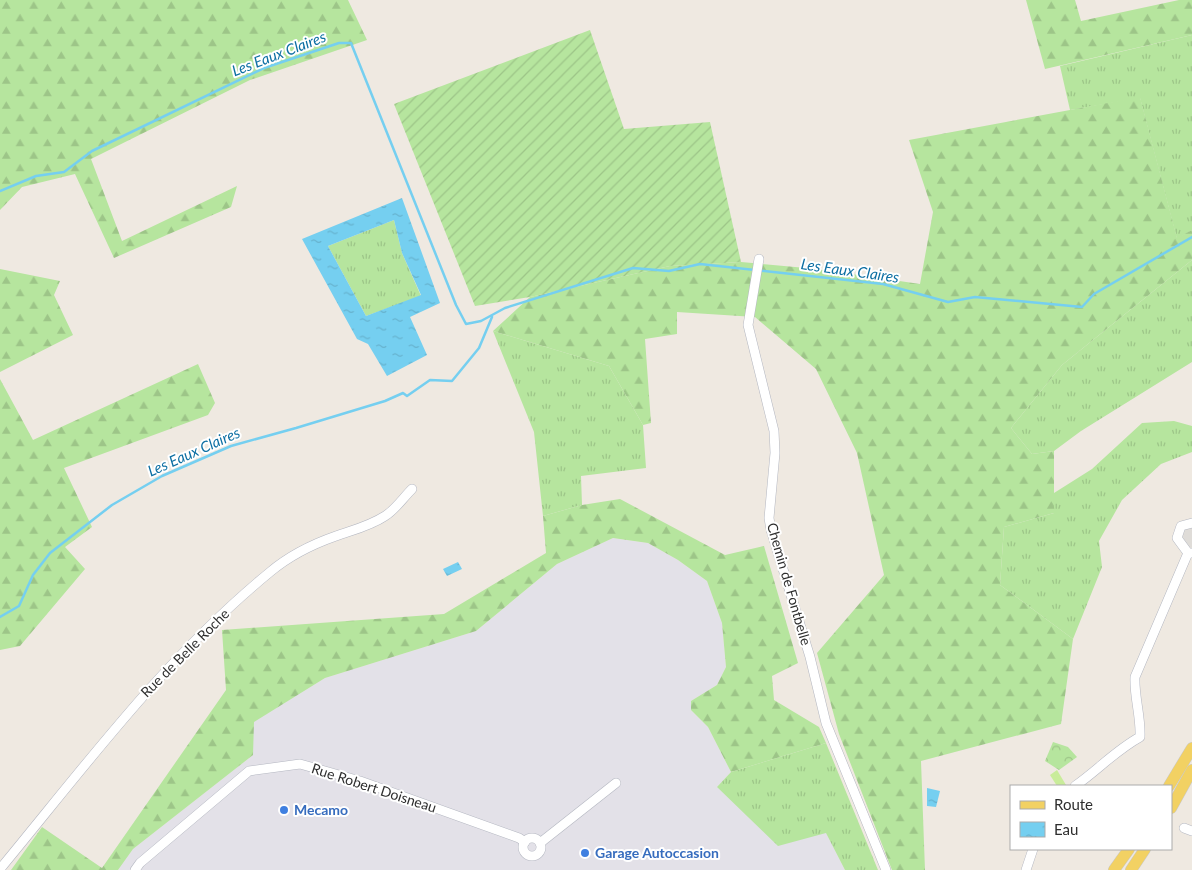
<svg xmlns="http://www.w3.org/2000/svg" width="1192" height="870" font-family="Lato,sans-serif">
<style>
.industrial{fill:#e3e1e8}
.grass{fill:url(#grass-tufts)}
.forest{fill:url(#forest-firs)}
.park{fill:url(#park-crowns)}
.garden{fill:url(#garden-furrows)}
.pitch{fill:#c9ec9a}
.plaza{fill:#dfdcd8}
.water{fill:url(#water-ripples);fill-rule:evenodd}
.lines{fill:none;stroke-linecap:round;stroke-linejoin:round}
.stream{stroke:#75cff0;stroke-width:2.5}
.minor-casing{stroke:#b4b7c1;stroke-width:10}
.major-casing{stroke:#c9c9c9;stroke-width:12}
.minor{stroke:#fff;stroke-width:9}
.major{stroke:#f2d163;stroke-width:11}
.shop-dot{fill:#3f7fe0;stroke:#fff;stroke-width:2}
.labels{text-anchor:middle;stroke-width:4;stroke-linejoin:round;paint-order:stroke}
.street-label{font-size:14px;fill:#2e2e2e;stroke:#fff}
.shop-label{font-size:14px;font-weight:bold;fill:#366cbe;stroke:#fff;text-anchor:start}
.water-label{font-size:15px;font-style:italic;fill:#0d6fa3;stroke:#fff}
</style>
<defs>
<pattern id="grass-tufts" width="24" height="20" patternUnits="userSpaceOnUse" patternTransform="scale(1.25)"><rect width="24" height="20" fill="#b6e59e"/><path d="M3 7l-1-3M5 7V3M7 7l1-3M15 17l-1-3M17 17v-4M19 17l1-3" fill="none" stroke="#9dc588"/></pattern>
<pattern id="forest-firs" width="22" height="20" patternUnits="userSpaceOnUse" patternTransform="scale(1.25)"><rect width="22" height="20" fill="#b6e59e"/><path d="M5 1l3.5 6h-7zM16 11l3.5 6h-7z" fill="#9dc588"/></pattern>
<pattern id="park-crowns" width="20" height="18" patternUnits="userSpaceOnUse" patternTransform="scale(1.25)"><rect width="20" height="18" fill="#b6e59e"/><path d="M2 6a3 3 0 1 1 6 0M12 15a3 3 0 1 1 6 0" fill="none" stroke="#9dc588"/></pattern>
<pattern id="garden-furrows" width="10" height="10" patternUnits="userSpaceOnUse" patternTransform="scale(1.25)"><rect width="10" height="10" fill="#b6e59e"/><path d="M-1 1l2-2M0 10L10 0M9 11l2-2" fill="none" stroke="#9dc588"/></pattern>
<pattern id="water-ripples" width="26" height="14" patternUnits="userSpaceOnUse" patternTransform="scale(1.25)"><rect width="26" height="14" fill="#75cff0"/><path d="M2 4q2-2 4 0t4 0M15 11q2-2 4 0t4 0" fill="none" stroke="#66b2ce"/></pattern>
</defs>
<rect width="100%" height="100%" fill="#efe9e1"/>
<path class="industrial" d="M613,538L648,543L678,560L707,581L722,623L726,667L717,685L691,701V710L708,727L731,772L717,787L826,832L845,870H118L133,849L253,755V722L325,678L476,631L557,564Z"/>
<g class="grass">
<path d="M1192,35V230L1177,239L1140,98L1070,110L1060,66Z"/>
<path d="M394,220L402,253L421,296L366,316L328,246Z"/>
<path d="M1192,260V362L1081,431L1054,451L1032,454L1011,428L1062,365Z"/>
<path d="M493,331L609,366L643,425L646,468L581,476L582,505L543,516L534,432Z"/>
<path d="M1174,421L1192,426V452L1161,464L1122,500L1099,541L1102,567L1073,639L1000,585L1004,527L1054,513V493L1092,469L1142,423Z"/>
<path d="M826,743L878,870H845L826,833L778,846L717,787L731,772Z"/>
</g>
<g class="forest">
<path d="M0,0H348L367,40L250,80L91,159L122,241L237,186L231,207L114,258L75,174L22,187L0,210Z"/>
<path d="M1026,0H1075L1081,21L1179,0H1192V35L1045,69Z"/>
<path d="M1140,97L1177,238L1192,230V260L1062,365L1011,428L1032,454L1054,451V513L1004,527L1000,585L1073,639L1061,724L921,761L925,870H892L839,734L817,653L884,575L857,453L816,369L755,317L677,312V334L645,339L651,423L643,425L609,366L493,331L530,297L670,266L741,262L817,269L920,284L933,212L909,140Z"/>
<path d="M0,269L60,281L54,295L73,335L0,372Z"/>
<path d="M198,364L215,403L208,415L64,468L92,527L65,547L85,569L20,646L0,650V379L33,440Z"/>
<path d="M620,499L725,555L764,546L798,663L772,676L774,700L819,727L826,743L731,772L708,727L691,710V701L717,685L726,667L722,623L707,581L678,560L648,543L613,538L557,564L476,631L325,678L254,722L253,755L133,849L118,870H11L42,827L102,868L226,690L222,630L444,614L546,553L543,516L582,505Z"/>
</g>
<path class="park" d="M1053,742L1068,747L1077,757L1059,770L1045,761Z"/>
<path class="garden" d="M590,30L624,129L710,122L741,262L670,266L530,297L475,306L394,104Z"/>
<path class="pitch" d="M1057,770L1066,785L1057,786L1050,775Z"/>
<path class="plaza" d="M1192,526V548L1189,547L1184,540L1182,534L1183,529Z"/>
<g class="water">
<path d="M402,198L440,303L410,317L427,355L387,376L368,344L357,339L302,239ZM394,220L402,253L421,295L366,316L328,246Z"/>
<path d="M458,562L462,569L447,576L443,569Z"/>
<path d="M927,788L940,791L936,807L927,806Z"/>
</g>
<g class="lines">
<g class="stream">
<path d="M0,191L36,176L64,172L92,151L264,68L339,43H351L456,305L466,324L481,321L505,308L633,268L669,271L700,264L883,284L948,302L975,297L1082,307L1094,294L1192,237"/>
<path d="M0,617L19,606L33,575L50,553L112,505L162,476L231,446L296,428L385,401L403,393L407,396L430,380L452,381L479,348L492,317"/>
</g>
<defs>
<g id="minor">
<path d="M759,259L748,325L774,431L775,453L769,518L771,530L810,657L826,723L886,870"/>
<path d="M1192,523L1181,526L1177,538L1188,553H1192"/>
<path d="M1075,786C1098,770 1116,750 1140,737C1141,716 1134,697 1135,677L1188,553"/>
<path d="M1184,828L1192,831"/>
<circle cx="532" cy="847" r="9"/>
<path d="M540,843L616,783"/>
<path d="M0,869C86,765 165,658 270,572C289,556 313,544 336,536C353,530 370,526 385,516C395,510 403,498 412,489"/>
<path d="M135,870L140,863L249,771L300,764L360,781L519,838L525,842"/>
<path d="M1026,870L1033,849"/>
</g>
<g id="major">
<path d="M1169,786L1192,748"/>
<path d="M1171,808L1192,770"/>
<path d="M1114,870L1129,849"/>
<path d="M1131,870L1145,849"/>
</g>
</defs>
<use href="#minor" class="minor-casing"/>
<use href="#major" class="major-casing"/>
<use href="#minor" class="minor"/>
<use href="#major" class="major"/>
</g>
<g class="shop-dot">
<circle cx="284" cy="810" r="5"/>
<circle cx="585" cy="853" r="5"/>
</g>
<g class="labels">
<g class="street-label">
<text transform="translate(789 584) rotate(74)" y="5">Chemin de Fontbelle</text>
<text transform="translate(185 653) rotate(-45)" y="5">Rue de Belle Roche</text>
<text transform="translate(374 788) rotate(18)" y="5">Rue Robert Doisneau</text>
</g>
<g class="shop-label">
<text x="294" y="815">Mecamo</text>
<text x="595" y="858">Garage Autoccasion</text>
</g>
<g class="water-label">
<text transform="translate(279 54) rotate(-21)" y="5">Les Eaux Claires</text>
<text transform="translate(850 271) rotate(8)" y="5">Les Eaux Claires</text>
<text transform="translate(194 452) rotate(-24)" y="5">Les Eaux Claires</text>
</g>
</g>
<rect x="1010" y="785" width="162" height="65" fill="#ffffff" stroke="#ababab"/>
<rect x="1020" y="801" width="25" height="8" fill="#f2d163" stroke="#ababab"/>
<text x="1054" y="810" font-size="15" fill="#2e2e2e">Route</text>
<rect x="1020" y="822" width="25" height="15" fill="url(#water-ripples)" stroke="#ababab"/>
<text x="1054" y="835" font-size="15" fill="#2e2e2e">Eau</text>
</svg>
